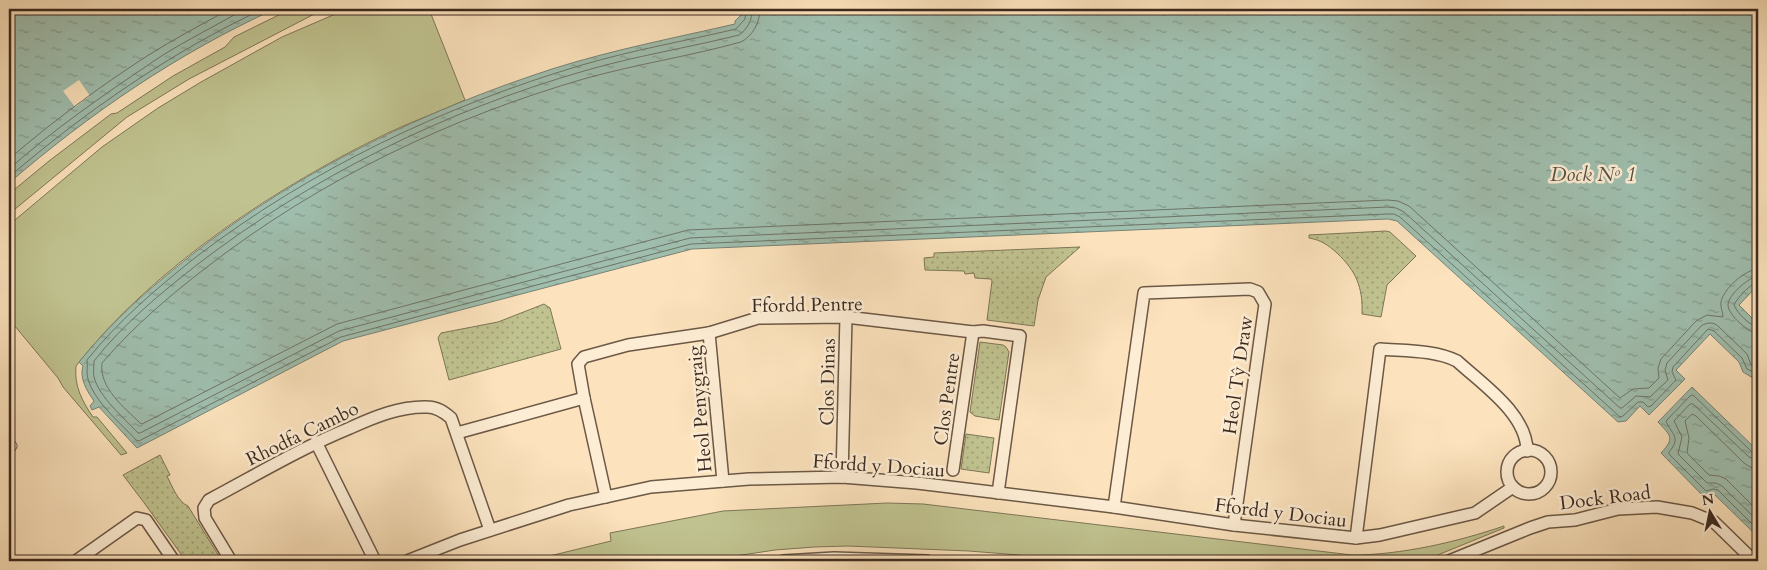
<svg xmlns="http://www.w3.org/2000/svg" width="1767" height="570" font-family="Cardo,serif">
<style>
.green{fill:#c0c390;stroke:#7e7658}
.park{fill:url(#park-dots);stroke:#7e7658}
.water{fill:url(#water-ripples);stroke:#778275}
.pier{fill:#fce3bd}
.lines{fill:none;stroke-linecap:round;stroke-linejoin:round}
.shore{stroke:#6e7466;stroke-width:1}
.pedestrian-casing{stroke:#6c5846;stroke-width:11}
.minor-casing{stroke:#6c5846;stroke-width:14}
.pedestrian{stroke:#fdedd4;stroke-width:9}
.minor{stroke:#fdedd4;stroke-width:11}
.labels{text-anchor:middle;stroke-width:5;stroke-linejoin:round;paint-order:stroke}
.street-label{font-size:19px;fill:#3c291f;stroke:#fdedd4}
.water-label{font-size:20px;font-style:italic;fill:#554e43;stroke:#fdedd4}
</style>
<defs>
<pattern id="park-dots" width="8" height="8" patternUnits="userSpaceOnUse" patternTransform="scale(1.25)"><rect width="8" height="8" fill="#c0c390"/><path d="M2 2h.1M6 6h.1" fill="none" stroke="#9d9e75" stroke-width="1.8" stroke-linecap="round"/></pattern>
<pattern id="water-ripples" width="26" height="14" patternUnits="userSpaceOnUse" patternTransform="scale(1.25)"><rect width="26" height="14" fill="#9fbeae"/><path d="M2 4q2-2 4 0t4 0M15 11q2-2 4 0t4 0" fill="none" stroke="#839a8d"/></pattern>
</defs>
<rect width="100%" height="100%" fill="#fce3bd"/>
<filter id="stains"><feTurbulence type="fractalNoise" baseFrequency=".004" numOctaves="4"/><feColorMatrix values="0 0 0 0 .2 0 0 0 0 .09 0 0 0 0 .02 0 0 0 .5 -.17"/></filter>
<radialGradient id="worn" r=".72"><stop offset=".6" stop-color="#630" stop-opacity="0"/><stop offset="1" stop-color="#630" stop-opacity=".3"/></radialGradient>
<g class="green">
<path d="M291,9H324L189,79L127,117L9,214V194L49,161L111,114L117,113L173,76L225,47L234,37Z"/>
<path d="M347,9H429L465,100C441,111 416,120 392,131C279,185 153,267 76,366C74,386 82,401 93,417H97L127,453L121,455L63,387L58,378L9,319V225L102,147L158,108L201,82L282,37Z"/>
<path d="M887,503L923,504L1352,555C1401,555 1457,542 1504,526V528L1423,561H1054L1019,555L969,551L848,546L814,547L775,550L702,561H529L611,541L610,533L723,511Z"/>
</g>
<g class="park">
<path d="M1386,231L1390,232L1416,256L1387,285L1381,317L1362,314C1363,287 1356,271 1337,253C1328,245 1321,240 1309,238V235Z"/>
<path d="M1080,247L1046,277L1038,300L1034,326L987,320L992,281L991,279L975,278L974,273L965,274L964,271L925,270L924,258L934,257V253Z"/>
<path d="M544,304L550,308L561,349L449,380L438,338L441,333L498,322Z"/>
<path d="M980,342L1003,345L1006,347L1009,352L999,420L975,416L970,412Z"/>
<path d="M966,434L994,438L989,473L961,469Z"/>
<path d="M160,455L170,475L167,476C172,486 178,502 188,506L222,561H186L145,504L123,475Z"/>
</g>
<g class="water">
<path d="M9,9H275C178,53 89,114 9,183Z"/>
<path d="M741,9H1758V285L1739,305L1758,324V381L1743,372L1739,362L1710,334L1676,370L1685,379L1649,415L1640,406L1626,421L1618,422L1397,221L1388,219L692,249L343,341L137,448L99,407L92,410L90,406L94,401C87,391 79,378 83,366L79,362C113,320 152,286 194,253C301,170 423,111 552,69C612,50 674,38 735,24V21L740,16Z"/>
<path d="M1692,387L1758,451V537L1714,494L1707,500L1661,453C1675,438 1671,436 1658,422Z"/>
</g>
<path class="pier" d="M79,80L90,96L75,107L63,91Z"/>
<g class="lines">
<g class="shore">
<path d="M746,9L745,19L736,29C685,41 633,50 582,65C444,106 311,169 196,257C157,288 118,321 87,360C88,367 86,373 88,379C95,403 120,422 136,440L139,441L341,337L691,244L1388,214H1394L1400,217L1620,417L1623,416L1638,402H1643L1648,407L1651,406L1676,380L1672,372L1673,367L1708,329L1714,331L1742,358L1747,369L1758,374"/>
<path d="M752,9C753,19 747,30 739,35C687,48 635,56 584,71C445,111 313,176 198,264C161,293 123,324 94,361C94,367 93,372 94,377C99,397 124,418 138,433H140L339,331L690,238L1388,207L1396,208L1404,212L1620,408H1622L1636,396L1650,397L1668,380L1665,370L1667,363L1701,326C1707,322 1713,322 1718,326L1747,354L1751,365L1758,367"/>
<path d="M760,9C760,22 753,36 741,42C690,56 638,64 587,78C451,117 319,180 207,267C169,296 133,327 102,363C99,388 124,407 140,423L142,424L337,324L688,230L1388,200L1398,201L1409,206L1620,398L1633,389L1649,388L1659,378L1658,368L1661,359L1696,321L1707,315L1723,317C1723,312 1720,307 1721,302C1723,289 1746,269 1758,269"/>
<path d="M9,159C52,122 99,87 147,56C174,39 202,24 230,9"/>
<path d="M9,169C53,130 102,96 151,63C177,45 206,31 234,15L248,9"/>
<path d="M9,177C86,111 171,52 263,9"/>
<path d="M1758,276C1749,277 1728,295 1728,305C1728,315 1749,333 1758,334"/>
<path d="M1758,282C1750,284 1738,297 1734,305C1737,313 1750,326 1758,327"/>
<path d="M1758,454L1753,453L1693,395L1690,396L1666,421C1671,434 1682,437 1669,452V454L1706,491L1713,489L1718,490L1758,530"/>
<path d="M1758,460L1749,457L1693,404H1690L1674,421L1682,437L1678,454L1707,483H1716L1722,486L1758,521"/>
<path d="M1758,468L1750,467L1744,463L1696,416L1692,414L1685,421L1689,438L1687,453L1709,475L1719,476L1726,479L1758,511"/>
</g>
<defs>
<path id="pedestrian" d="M9,442L12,446L9,450"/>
<g id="minor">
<path d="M709,333L723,481"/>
<path d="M457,433L584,398"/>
<path d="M316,442L375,561"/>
<circle cx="1529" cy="472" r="22"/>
<path d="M953,470L973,332"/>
<path d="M842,477L846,317"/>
<path d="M606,497L584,398L578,364L584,357L628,345L709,333L758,318L846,317L973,332L983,331L1020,336L998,493"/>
<path d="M1114,507L1144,293L1250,289L1258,292L1265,304L1234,525"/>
<path d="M1356,538L1380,349C1405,351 1435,350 1457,361C1482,384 1527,414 1527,451"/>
<path d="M76,561L137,518L146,520L174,561"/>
<path d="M231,561L205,518L204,508L209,500C256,475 301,448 350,428C374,417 401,406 427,407C437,407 444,412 451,418L490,530"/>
<path d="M407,561L460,540L569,505L651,487L749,479L842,477L917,483L1114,507L1234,525L1356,538L1380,535L1475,513L1513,487"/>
<path d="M783,561L834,558L927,561"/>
<path d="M1449,561L1530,528L1548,522L1575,520L1618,509L1657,507L1692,513L1714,522L1754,561"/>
</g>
</defs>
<use href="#pedestrian" class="pedestrian-casing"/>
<use href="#minor" class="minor-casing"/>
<use href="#pedestrian" class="pedestrian"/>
<use href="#minor" class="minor"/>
</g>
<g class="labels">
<g class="street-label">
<text transform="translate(807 304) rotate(-1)" y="7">Ffordd Pentre</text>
<text transform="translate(1237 375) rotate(-82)" y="7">Heol Tŷ Draw</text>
<text transform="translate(827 382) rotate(-89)" y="7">Clos Dinas</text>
<text transform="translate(946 399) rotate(-82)" y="7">Clos Pentre</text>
<text transform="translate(699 409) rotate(-95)" y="7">Heol Penygraig</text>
<text transform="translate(302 433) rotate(-26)" y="7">Rhodfa Cambo</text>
<text transform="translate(879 465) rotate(4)" y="7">Ffordd y Dociau</text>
<text transform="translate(1605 497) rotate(-7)" y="7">Dock Road</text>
<text transform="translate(1281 512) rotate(7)" y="7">Ffordd y Dociau</text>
</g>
<g class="water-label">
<text x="1593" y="181">Dock Nº 1</text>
</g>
</g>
<rect width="1767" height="570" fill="none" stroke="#fce3bd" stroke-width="30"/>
<rect x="10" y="10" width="1747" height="550" fill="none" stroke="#3c291f" stroke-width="2.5"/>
<rect x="15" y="15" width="1737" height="540" fill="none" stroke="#3c291f"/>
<g transform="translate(1710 512) rotate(350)" stroke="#fdedd4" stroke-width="4" paint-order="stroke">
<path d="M0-4L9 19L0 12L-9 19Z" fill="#3c291f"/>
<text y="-8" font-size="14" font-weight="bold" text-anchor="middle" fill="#3c291f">N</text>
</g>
<rect width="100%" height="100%" filter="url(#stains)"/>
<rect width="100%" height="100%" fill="url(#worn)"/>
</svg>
